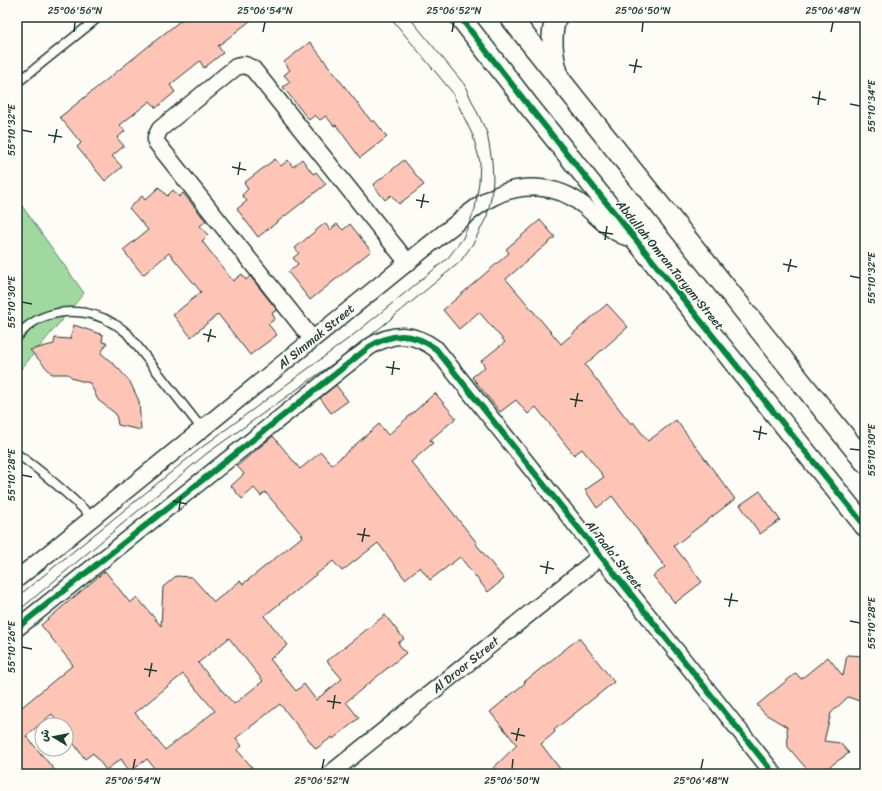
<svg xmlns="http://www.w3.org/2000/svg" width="882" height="791" font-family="Sriracha,'Playpen Sans Arabic',sans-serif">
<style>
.green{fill:#a0d99f;stroke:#608b6a}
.building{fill:#fec4b6;stroke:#1f3d34;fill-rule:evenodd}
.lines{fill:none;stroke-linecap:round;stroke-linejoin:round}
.service-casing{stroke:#1f3d34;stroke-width:11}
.minor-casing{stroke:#1f3d34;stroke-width:19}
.tertiary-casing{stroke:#1f3d34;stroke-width:23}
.service{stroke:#fdfcf7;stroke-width:8}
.minor{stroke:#fdfcf7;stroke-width:16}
.tertiary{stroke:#fdfcf7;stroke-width:20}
.tram{stroke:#1f3d34;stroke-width:1}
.cycleway-casing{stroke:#fdfcf7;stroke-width:8}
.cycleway{stroke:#00873e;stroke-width:6}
.ticks{fill:none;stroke:#1f3d34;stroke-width:1.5}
.labels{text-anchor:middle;stroke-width:3;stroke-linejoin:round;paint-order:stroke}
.street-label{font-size:12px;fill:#1f3d34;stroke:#fdfcf7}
.neatline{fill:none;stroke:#1f3d34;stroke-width:1.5}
.ticks-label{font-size:10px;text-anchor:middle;fill:#1f3d34}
</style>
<rect width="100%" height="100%" fill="#fdfcf7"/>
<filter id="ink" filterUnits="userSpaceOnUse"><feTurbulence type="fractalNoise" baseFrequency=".025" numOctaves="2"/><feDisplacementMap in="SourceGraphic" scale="8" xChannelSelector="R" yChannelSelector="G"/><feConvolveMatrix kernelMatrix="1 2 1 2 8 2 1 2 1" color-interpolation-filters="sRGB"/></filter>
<g filter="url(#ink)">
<path class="green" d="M17,199L84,293L17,374Z"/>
<g class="building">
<path d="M185,17H255L218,46L223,53L204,68L200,61L170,85L175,92L156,108L150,101L120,125L125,131L117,138L124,146L112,156L122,167L105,181L77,147L81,143L60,117Z"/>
<path d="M310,42L372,122L374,120L387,137L360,158L336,125L334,126L326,116L320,120L315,115L309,120L283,87L290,82L284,75L290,70L284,62Z"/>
<path d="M275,159L281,166L288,160L293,167L302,159L313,174L316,172L326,184L258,237L237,209L247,201L242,195L248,189L244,183Z"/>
<path d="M404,160L424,185L399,204L391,195L385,200L373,185Z"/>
<path d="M159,187L167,196L173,190L179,197L183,193L206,221L200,226L208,235L202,241L233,281L242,274L246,280L250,276L277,310L272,313L275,319L268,324L277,335L250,355L218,314L191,337L173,315L201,292L169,253L143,275L123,250L148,230L129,208L142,196L145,200Z"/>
<path d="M540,220L555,237L506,279L561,344L607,304L628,327L585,365L631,424L633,422L648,441L676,420L735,499L674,546L702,582L675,603L653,576L665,567L612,496L597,508L585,490L604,477L582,449L574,455L536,407L528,414L516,400L500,412L472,377L485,367L481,361L505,342L479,312L459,329L443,310L509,253L506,249Z"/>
<path d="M325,223L330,230L337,224L343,230L350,224L371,251L310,300L288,272L298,264L293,258L299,253L295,248Z"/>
<path d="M74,325L103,335L102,342L107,343L101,353L118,368L130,382L139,401L141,430L118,425L116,414L98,400L90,383L74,379L68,374H52L30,350L54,344L55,338L70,339Z"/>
<path d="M336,385L348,401L331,413L320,398Z"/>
<path d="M435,393L456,418L430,440L433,443L411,462L434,489L477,543L476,544L504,579L488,592L460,557L430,580L420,567L405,579L378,543L342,571L333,561L264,616L288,645L270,659L296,691L304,684L316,700L342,679L327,661L385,615L404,639L398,643L406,653L346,702L359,718L333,739L332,737L316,749L280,704L236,738L242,746L237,750L252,767L243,774H159L147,759L130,772L121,759L106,770L93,753L85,759L66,733V725H60L52,714L26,736L58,774H17V711L73,665L41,625L105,571L130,603L137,597L161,626L163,587L176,576L192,577L214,602L240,581L243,584L303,536L265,492L261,496L254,488L242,499L231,486L244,474L237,466L273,436L300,469L321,452L332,465L379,424L388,435ZM229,638L263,681L234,704L198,663ZM183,674L215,711L165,750L135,713Z"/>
<path d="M760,491L780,520L760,534L740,505Z"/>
<path d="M579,638L614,682L554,730L555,732L541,744L564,774H487L517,745L490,712L525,683L524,682Z"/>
<path d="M847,655L865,656V703L848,697L831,713L824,741L840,743L849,753L819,774H811L788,747L787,727L765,714L757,705L796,673L801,679L828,657L843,676Z"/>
</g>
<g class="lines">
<defs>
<g id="service">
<path d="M17,83L99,17"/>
<path d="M17,337C21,333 24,329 28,326C52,307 89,308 114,324C119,326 123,330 127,333L202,429"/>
<path d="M17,454C45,473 69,495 93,518"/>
</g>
<g id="minor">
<path d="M312,339L156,142V137L160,129L236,67L245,65L253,69L408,263"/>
<path id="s1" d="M17,579L445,232C460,221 474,207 491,198C520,182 557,184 583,205C595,214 606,228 621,235C625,237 631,238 635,239"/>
<path d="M17,628L369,347C393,332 413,332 436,349L774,774"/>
<path id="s2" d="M330,774L601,556"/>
</g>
<g id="tertiary">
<path d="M460,17L528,105L865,526"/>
<path d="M510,17L865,462"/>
<path d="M556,17C550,36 552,55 558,74"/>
</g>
</defs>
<use href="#service" class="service-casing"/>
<use href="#minor" class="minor-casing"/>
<use href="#tertiary" class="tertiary-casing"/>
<use href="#service" class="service"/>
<use href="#minor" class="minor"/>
<use href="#tertiary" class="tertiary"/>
<g class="tram">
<path d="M17,597L201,448L352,336L448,258L463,238L475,209L479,182L480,162L473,136L452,92L390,17"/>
<path d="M17,612L206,454L358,346L460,262L474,242L487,216L491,198L493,180L492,161L487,133L464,84L409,17"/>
</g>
<defs>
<g id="cycleway">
<path d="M460,17L528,105L865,526"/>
<path d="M17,628L369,347C393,332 413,332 436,349L774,774"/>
</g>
</defs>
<use href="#cycleway" class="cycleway-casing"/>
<use href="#cycleway" class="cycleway"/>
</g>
</g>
<path class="ticks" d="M74,32L75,22M263,32L265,22M452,32L454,22M642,32L643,22M831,32L833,22M629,65L642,67M634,73L637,59M812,97L826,100M850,104L860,106M818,105L820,91M22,130L32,132M48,135L62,137M54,143L57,129M232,167L246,170M238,175L240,162M416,200L429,202M421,208L424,194M599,232L613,234M605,240L607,226M783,264L797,267M788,272L791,259M850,276L860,278M22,302L32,304M203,334L216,337M208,342L211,329M386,367L400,369M392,375L394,361M570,399L583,401M575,407L578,393M753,431L767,434M759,440L761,426M850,449L860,450M22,475L32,477M173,501L187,504M179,510L181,496M357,534L370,536M362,542L365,528M540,566L554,569M546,574L548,561M724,599L738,601M729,607L732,593M850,621L860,623M22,647L32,649M144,669L157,671M149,677L152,663M327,701L341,703M333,709L335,695M511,733L525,736M516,741L519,728M133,769L135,759M322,769L324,759M512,769L513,759M701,769L703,759"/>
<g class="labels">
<g class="street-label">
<text transform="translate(670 265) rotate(51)" y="4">Abdullah Omran Taryam Street</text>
<text dy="4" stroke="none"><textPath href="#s1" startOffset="385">Al Simmak Street</textPath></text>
<text transform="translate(614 555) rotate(52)" y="4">Al Taala' Street</text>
<text dy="4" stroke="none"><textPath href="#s2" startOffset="174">Al Droor Street</textPath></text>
</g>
</g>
<rect width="882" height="791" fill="none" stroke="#fdfcf7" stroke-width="44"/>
<g transform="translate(54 737) rotate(280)"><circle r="19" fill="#fdfcf7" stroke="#a4b0a9"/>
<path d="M0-3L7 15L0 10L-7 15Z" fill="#1f3d34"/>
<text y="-6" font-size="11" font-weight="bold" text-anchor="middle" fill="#1f3d34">ش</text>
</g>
<rect x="22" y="22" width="838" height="747" class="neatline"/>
<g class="ticks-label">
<text x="75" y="14">25°06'56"N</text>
<text x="265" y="14">25°06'54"N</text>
<text x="454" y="14">25°06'52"N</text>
<text x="643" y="14">25°06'50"N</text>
<text x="833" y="14">25°06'48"N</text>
<text transform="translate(871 106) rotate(-90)" y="4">55°10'34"E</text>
<text transform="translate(11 130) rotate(-90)" y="4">55°10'32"E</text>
<text transform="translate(871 278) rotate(-90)" y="4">55°10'32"E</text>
<text transform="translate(11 302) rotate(-90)" y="4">55°10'30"E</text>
<text transform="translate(871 450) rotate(-90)" y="4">55°10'30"E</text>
<text transform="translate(11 475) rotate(-90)" y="4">55°10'28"E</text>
<text transform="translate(871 623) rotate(-90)" y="4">55°10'28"E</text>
<text transform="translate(11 647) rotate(-90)" y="4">55°10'26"E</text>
<text x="133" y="784">25°06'54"N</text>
<text x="322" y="784">25°06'52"N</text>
<text x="512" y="784">25°06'50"N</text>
<text x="701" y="784">25°06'48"N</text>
</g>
</svg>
